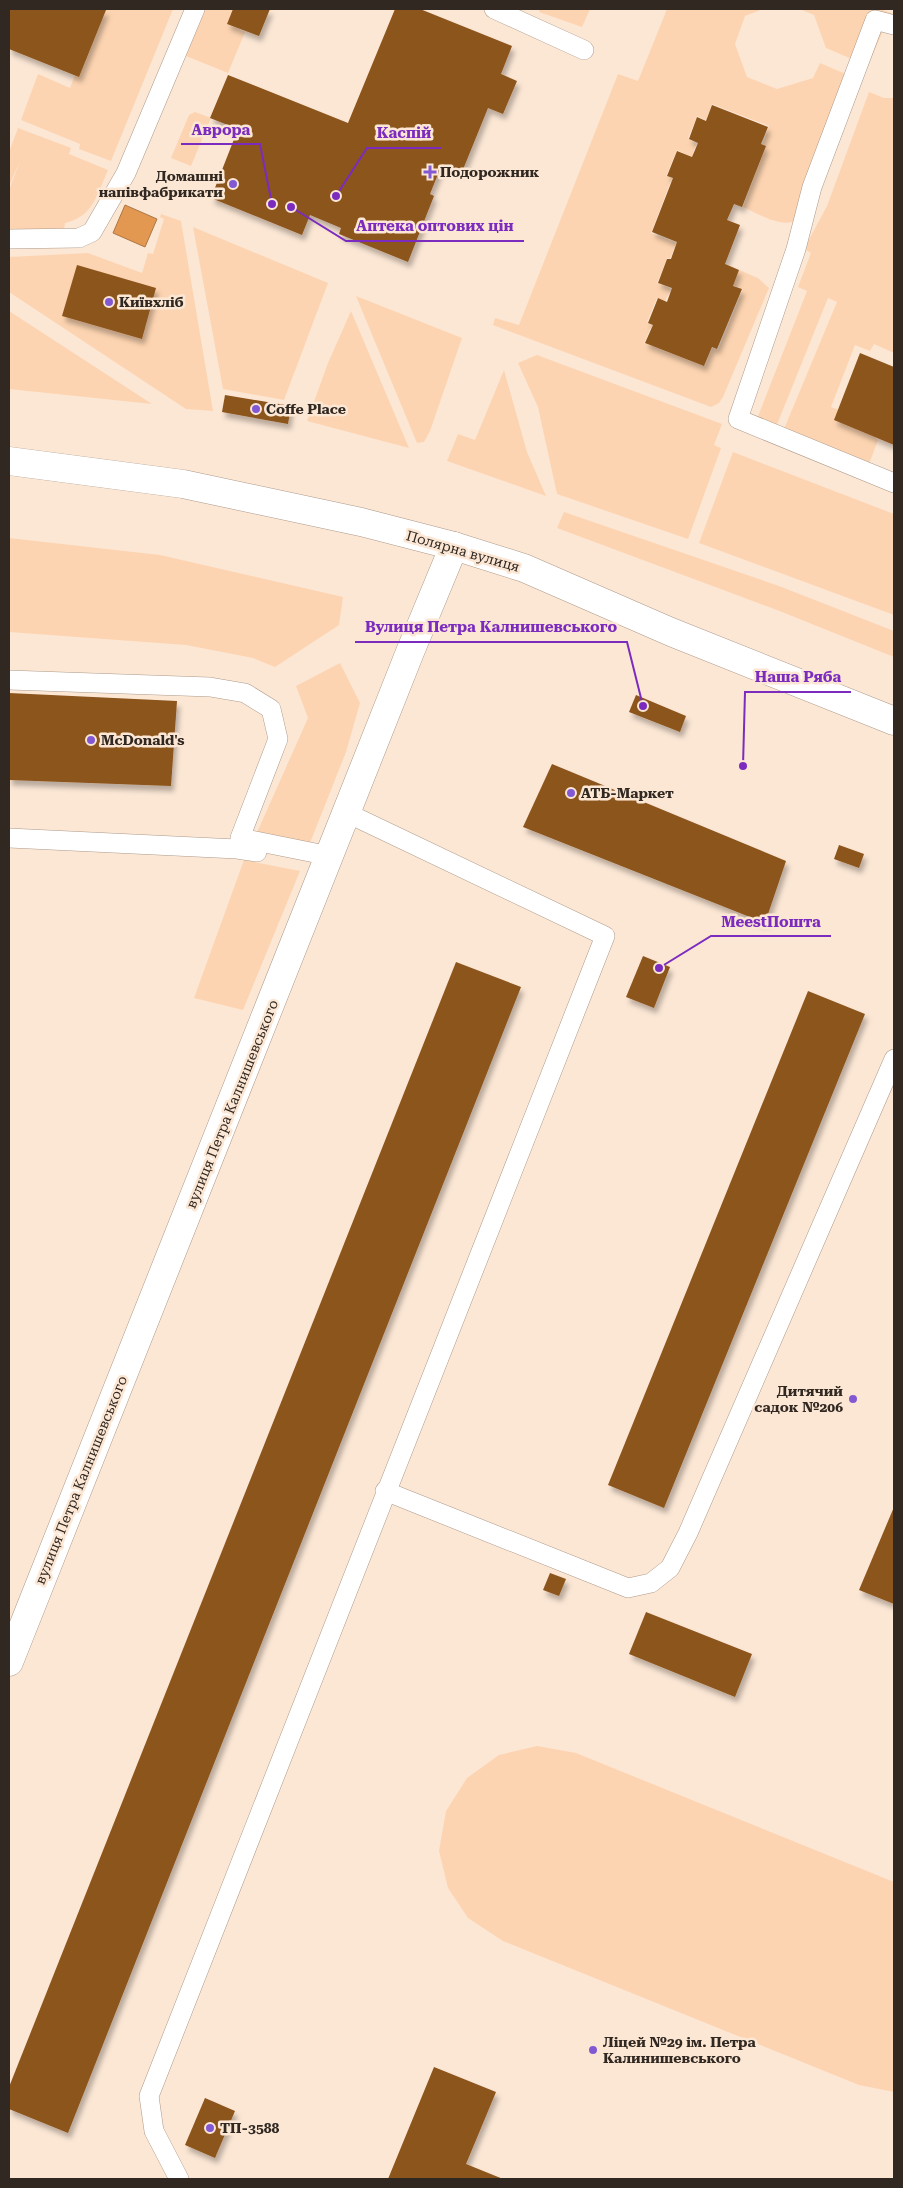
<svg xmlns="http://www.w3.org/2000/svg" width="903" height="2188" font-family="'Roboto Serif',serif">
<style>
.green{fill:#fdd4b1}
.water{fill:#e39852;stroke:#ad7643}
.building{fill:#8b541d;filter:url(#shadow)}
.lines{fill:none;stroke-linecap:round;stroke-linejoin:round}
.lane-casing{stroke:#ae9a8a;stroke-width:20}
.street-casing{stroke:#ae9a8a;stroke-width:29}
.secondary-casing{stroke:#ae9a8a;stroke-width:29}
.lane{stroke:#fff;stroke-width:19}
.street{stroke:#fff;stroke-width:28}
.secondary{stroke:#fff;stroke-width:28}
.poi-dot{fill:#8259d3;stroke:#fce7d5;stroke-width:2}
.labels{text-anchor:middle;stroke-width:5;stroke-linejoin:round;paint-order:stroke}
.poi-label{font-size:14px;font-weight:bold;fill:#302821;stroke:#fce7d5;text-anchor:start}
.street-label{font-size:14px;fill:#302821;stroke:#fce7d5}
.leader{fill:none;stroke:#7b2cbf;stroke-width:2}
.callout-dot{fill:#7b2cbf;stroke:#fce7d5;stroke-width:2}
.callout-label{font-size:15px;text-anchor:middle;font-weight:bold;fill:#7b2cbf;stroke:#fce7d5;stroke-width:5;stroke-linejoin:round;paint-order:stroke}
</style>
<defs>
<filter id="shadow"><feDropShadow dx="3" dy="5.5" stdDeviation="2.5" flood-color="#0004"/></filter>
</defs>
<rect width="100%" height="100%" fill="#fce7d5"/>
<g class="green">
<path d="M74,9H173L111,161L79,149L80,144L21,120L38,74L70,88L97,19Z"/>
<path d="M206,9H233L227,24L245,32L228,73L186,56Z"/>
<path d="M540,9H590L582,27L539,12Z"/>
<path d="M667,9H763L745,16L735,44L747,77L777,89L813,78L820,63L862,81L797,220C781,229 757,213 743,207L766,146L763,144L769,126L712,104L706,120L697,116L688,138L696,144L692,157L677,150L666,176L672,178L651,233L676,243L670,259L667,258L657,283L671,289L665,301L657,298L647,322L652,325L644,343L705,366L712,348L718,350L743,289L733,285L739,270L758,278L769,288L723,397L719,403L711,407L493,325L495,318L519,325L618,74L638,81Z"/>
<path d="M800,9H880L894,14V21L888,19L868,66L826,48L814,15Z"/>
<path d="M869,92L884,98H894V353L874,344L870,351L855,345L831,407L847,413L877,433L875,438L878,440L869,464L784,429L837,302L828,298L776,427L755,424L807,291L798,287L811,253L804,249L827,206Z"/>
<path d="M195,112L211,118L191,166L171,158L189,115Z"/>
<path d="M18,128L71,148L69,154L108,170C97,194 94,216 65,223L64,230L9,232V190L20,161L9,186V152Z"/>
<path d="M161,214L181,221L213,411L186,409L9,292V257L88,253L142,273L148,253L153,254L164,219L160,217Z"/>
<path d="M193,227L328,283L284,400L223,389Z"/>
<path d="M356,296L462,338L430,431L424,442L417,443Z"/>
<path d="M9,311L152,404L9,389Z"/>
<path d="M351,311L409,448L307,421L328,363Z"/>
<path d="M537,355L722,424L714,445L721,448L688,539L557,494L538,407L518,363Z"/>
<path d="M504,370L527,452L546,496L447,461L458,434L475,440Z"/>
<path d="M733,452L894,514V615L699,543Z"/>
<path d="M564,512L779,586L894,631V657L777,610L557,528Z"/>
<path d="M9,538L160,555L343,597L339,625L275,667L253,658L186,645L9,632Z"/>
<path d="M340,663L360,703L346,752L308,848L255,837L308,718L296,686Z"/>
<path d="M244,860L300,871L243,1010L194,998Z"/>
<path d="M537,1746L576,1753L894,1882V2092L859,2085L503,1941L468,1918L448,1888L439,1851L446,1811L467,1778L499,1755Z"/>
</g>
<path class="water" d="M125,205L157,219L145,247L113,233Z"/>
<g class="building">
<path d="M9,9L106,10L79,77L9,49Z"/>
<path d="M233,9H270L259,36L227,24Z"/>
<path d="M395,9H420L512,46L501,74L517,81L503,114L488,108L462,172L442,164L430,194L434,196L408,262L339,234L341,228L310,215L302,235L211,198L238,129L210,118L228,75L348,123Z"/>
<path d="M712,105L768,127L761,144L766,146L742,207L734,204L727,220L740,225L725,264L739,270L733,286L742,289L717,349L712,347L704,366L645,343L653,325L648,323L658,298L667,302L672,288L658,283L667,259H671L677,242L652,232L673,178L667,176L677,151L692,157L698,143L689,139L697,117L706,121Z"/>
<path d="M77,265L156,288L142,339L62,316Z"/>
<path d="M860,353L894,367V445L834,420Z"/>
<path d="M225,395L291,406L288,424L222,412Z"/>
<path d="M9,693L177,701L171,786L9,780Z"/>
<path d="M636,695L686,716L680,732L629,712Z"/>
<path d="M552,764L786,861L765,923L523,827Z"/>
<path d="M839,845L864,854L859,868L834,859Z"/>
<path d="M643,956L670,967L654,1008L626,997Z"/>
<path d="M456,962L521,987L68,2133L9,2109V2087Z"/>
<path d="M808,991L865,1014L664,1508L608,1485Z"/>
<path d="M894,1507V1604L859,1590Z"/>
<path d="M550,1573L566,1579L559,1596L543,1590Z"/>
<path d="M646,1612L752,1654L735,1697L629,1654Z"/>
<path d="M434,2067L496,2092L466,2164L503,2179H388Z"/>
<path d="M205,2098L235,2111L215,2158L185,2145Z"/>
</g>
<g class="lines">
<defs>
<g id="lane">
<path d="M494,9L584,50"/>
<path d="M894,25L875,20L812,187L796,249L738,419L894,483"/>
<path d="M9,239L79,238L92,232L126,173L195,9"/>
<path d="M9,680L210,687L245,693L271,709L278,739L240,838L330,856"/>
<path d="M9,838L237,849L257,852"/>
<path d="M385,1491L628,1588L651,1583L670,1568L688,1533L894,1059"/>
<path d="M179,2179L154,2131L149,2096L605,936L347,813"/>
</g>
<path id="street" d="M9,1662L410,652L454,546"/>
<path id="secondary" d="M9,461L183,484L361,522L454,546L524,568L671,632L894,721"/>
</defs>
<use href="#lane" class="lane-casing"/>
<use href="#street" class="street-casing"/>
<use href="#secondary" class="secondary-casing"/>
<use href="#lane" class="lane"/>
<use href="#street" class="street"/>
<use href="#secondary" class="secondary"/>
</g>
<g class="poi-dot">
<path d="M427.5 164.5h5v5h5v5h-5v5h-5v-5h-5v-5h5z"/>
<circle cx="233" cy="184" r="5"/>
<circle cx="109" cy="302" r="5"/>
<circle cx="256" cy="409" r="5"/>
<circle cx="91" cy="740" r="5"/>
<circle cx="571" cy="793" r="5"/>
<circle cx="853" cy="1399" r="5"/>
<circle cx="593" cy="2050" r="5"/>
<circle cx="210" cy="2128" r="5"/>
</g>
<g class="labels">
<g class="poi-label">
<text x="440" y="177">Подорожник</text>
<text x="223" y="181" text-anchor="end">Домашні<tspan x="223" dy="16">напівфабрикати</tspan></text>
<text x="119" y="307">Київхліб</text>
<text x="266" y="414">Coffe Place</text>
<text x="101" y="745">McDonald's</text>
<text x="581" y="798">АТБ-Маркет</text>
<text x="843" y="1396" text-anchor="end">Дитячий<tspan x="843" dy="16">садок №206</tspan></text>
<text x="603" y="2047">Ліцей №29 ім. Петра<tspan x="603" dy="16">Калинишевського</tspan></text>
<text x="220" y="2133">ТП-3588</text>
</g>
<g class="street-label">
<text transform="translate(463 551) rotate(16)" y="5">Полярна вулиця</text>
<text transform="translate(232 1104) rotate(-68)" y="5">вулиця Петра Калнишевського</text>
<text transform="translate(81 1480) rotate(-68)" y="5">вулиця Петра Калнишевського</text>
</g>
</g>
<path class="leader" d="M272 204L260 144H181M336 196L367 148H441M291 207L346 241H524M643 706L627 642H355M743 766L745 692H851M659 968L711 936H831"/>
<g class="callout-dot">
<circle cx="272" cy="204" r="5"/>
<circle cx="336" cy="196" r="5"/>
<circle cx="291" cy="207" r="5"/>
<circle cx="643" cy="706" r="5"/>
<circle cx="743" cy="766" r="5"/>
<circle cx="659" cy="968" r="5"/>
</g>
<g class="callout-label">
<text x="221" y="135">Аврора</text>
<text x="404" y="138">Каспій</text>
<text x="435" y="231">Аптека оптових цін</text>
<text x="491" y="632">Вулиця Петра Калнишевського</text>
<text x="798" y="682">Наша Ряба</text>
<text x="771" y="927">MeestПошта</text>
</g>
<rect width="903" height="2188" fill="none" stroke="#302821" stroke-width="20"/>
</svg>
